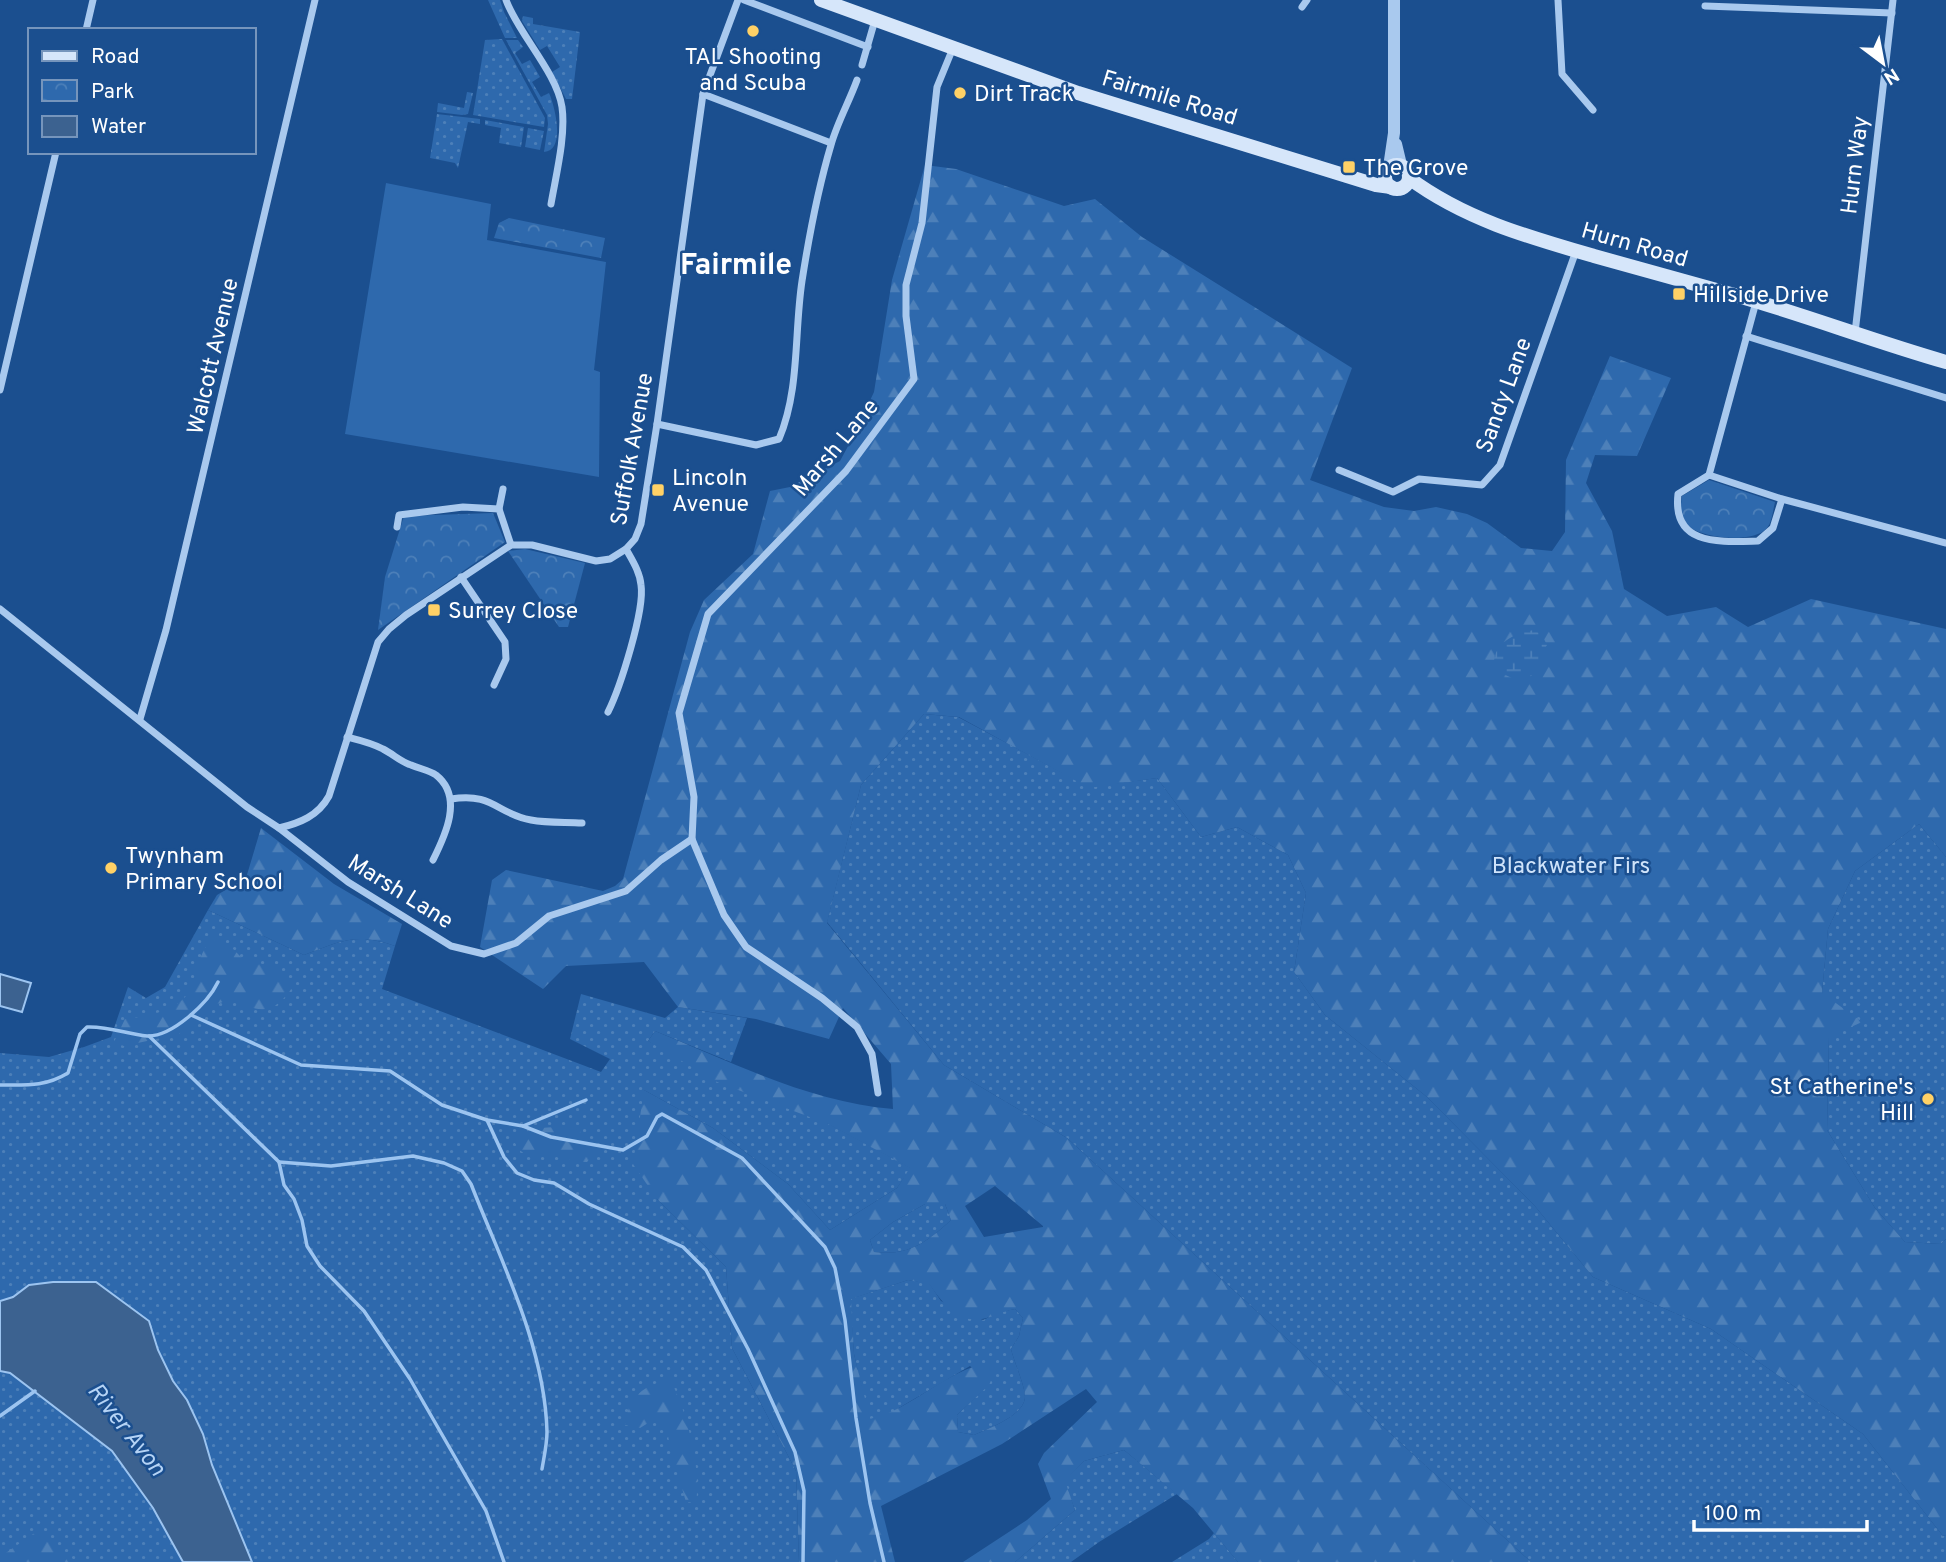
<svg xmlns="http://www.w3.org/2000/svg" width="1946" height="1562" font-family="Overpass,sans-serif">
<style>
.grass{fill:url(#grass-dots)}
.forest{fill:url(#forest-firs);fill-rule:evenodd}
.wetland{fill:url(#wetland-marsh)}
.park{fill:url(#park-crowns)}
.garden{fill:#2e69ad}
.water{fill:#3c6290;stroke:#9cc4f0;stroke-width:2}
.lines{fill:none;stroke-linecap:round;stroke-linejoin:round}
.stream{stroke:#9cc4f0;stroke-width:3.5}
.minor{stroke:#a9c9ee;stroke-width:7}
.tertiary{stroke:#a9c9ee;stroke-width:12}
.secondary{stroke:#d6e6fa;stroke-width:14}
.poi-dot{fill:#ffd166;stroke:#1b4f8f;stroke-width:2.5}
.labels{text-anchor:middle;stroke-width:5;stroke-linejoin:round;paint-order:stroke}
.poi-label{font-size:23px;fill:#fff;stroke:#1b4f8f;text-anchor:start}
.street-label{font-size:23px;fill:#fff;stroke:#1b4f8f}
.park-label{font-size:23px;fill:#cfe3fa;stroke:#1b4f8f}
.water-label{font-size:24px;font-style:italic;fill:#b5d3f5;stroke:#1b4f8f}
.district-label{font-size:30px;font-weight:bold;fill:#fff;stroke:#1b4f8f}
</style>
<defs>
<pattern id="grass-dots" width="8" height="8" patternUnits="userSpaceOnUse" patternTransform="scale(1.75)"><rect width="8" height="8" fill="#2e69ad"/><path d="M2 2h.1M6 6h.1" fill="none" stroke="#4d80b9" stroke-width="1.8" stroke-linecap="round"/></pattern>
<pattern id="forest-firs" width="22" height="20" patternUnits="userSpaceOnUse" patternTransform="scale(1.75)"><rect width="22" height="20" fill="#2e69ad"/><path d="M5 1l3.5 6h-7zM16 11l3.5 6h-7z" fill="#4d80b9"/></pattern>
<pattern id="wetland-marsh" width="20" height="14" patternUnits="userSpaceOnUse" patternTransform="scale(1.75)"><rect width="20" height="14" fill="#2e69ad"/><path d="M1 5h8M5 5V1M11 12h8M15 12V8" fill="none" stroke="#4d80b9"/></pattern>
<pattern id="park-crowns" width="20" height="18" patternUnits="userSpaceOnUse" patternTransform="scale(1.75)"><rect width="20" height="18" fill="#2e69ad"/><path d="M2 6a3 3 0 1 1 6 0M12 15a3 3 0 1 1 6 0" fill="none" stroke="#4d80b9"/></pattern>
</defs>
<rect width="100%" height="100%" fill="#1b4f8f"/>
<g class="grass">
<path d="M488,0H500L504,12L517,38H505Z"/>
<path d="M523,16L533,18V24L580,32L572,99H566L552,72L560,67L547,46L540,50L522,21Z"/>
<path d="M502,39L545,118L544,127L473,115L485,40Z"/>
<path d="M506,40H518L523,47L515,53L522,64L530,60L540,77L532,82L541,97L549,93C555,106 566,151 544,152L548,124L547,115Z"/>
<path d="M467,92L473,93L468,114L462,115L437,112L438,103L464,108Z"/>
<path d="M437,114L480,119V124L468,122L458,168L455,163L430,158Z"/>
<path d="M485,120L524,127L521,147L499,143L501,128L485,125Z"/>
<path d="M528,128L544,131L540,150L525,147Z"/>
<path d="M924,714L958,717L1089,787L1157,778L1201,837L1237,827L1288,855L1306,893L1294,972L1325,1015L1427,1097L1534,1205L1593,1277L1711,1329L1863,1434L1943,1536L1946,1535V1562H1531L1067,1138L944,1065L827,922L861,785Z"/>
<path d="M1919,824L1946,857V1239L1941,1244L1905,1242L1875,1208L1827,1130L1829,1037L1822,993L1828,929L1855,871Z"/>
<path d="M208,910L304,955C341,941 356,932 395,946L382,989L601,1072L610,1059L570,1039L581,994L665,1018L678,1007L747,1018L731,1062L655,1031L648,1041L829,1124L911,1168L897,1188L830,1230L788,1184L713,1128L644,1090L657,1199L726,1267L732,1348L796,1471L799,1562H252L212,1465L203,1434L187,1400L173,1381L158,1350L149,1321L0,1349V1053L49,1057L84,1047L111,1037L128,987L146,998L165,987Z"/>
<path d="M925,1204H945L951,1220C926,1243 908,1256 874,1252L870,1240L893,1222Z"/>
<path d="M908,1280L929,1283L941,1301L983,1320L1000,1312L1015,1309L1023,1318L1019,1336L1011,1349C1014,1362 1025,1385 1025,1397C1024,1416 989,1428 974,1435L958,1432L957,1415L989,1384L970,1366L887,1415L869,1420L854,1354L850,1299Z"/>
<path d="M0,1371L10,1373L112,1451L153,1508L183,1562H0Z"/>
<path d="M1124,1450L1177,1494L1099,1542L1071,1562H1015L1075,1510L1064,1481L1084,1461Z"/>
<path d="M1214,1533L1238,1562H1172L1209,1539Z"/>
</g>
<g class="forest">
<path d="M925,165L956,169L1064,206L1095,199L1142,237L1352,368L1310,480L1384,507L1414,511L1436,507L1467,514L1487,523L1521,548L1552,551L1565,532L1566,460L1610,356L1671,378L1637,456L1595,455L1586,483L1612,531L1624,589L1667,616L1716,607L1748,627L1811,599L1946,629V857L1919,824L1855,871L1828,929L1822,993L1862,1022L1829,1037L1827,1130L1875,1208L1905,1242L1941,1244L1946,1239V1535L1943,1536L1863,1434L1711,1329L1593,1277L1534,1205L1427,1097L1325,1015L1294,972L1306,893L1288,855L1237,827L1201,837L1157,778L1089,788L959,717L924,714L861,785L827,923L944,1065L1067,1138L1531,1562H1238L1193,1508L1124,1450L1084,1461L1065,1481L1075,1510L1015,1562H963L1027,1520L1051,1499L1038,1464L1044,1453L1097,1402L1086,1389L1002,1444L881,1506L895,1562H799L796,1471L732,1348L726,1267L657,1199L633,1164L644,1090L713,1128L788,1184L830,1230L897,1188L910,1168L828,1124L717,1082L648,1041L655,1031C732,1062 809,1102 893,1109L891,1064L843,1008L829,1039L756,1019L678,1007L644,962L566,966L543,989L480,947L492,880L506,870L603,891L615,886L623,879L690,632L704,600L753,554L770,491L790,487L840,461L853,437L874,392L892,280ZM995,1186L1043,1226V1227L984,1237L965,1206ZM925,1204H945L951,1220C926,1243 908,1256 874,1252L870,1240L893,1222ZM908,1280L929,1284C942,1302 957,1323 982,1319C991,1318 1003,1311 1015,1309L1023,1318L1019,1336L1011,1349C1014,1362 1025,1385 1025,1397C1024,1416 989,1428 974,1435L958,1432L957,1415L989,1385L995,1371L989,1363C947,1369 913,1409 870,1419L854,1354L851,1299Z"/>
<path d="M261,828L334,884L402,924L395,946C356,932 341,941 304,955L208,910L217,895L246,878Z"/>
<path d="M211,939L228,944L243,959L275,969L294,985C274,1015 262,1014 231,999L217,1004L179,1034L124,1046L114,1042L125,1019C149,1016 183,1011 192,985C199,966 198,957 211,939Z"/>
<path d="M571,1126L579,1130L595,1153L587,1162C570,1162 556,1155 539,1154L534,1159L519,1150L514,1141L516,1134L540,1128Z"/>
<path d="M670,1380C686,1407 702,1471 696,1503L686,1502L670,1447L666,1424L656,1418L640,1428L625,1425C628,1397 643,1385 670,1380Z"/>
<path d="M36,1532L77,1562H0V1557Z"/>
</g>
<path class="wetland" d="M1534,630L1542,635L1547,645L1541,654L1543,665L1531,676L1516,680L1495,670C1489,646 1513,633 1534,630Z"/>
<g class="park">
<path d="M509,218L605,238L601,258L494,238L499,223Z"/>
<path d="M1709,480L1775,502C1773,510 1772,522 1767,528C1754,544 1698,539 1685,523C1679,515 1681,505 1682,496Z"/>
<path d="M493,513L505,542L378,630L385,577L404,516Z"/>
<path d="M525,549L585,563L568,627H559L508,551Z"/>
</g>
<path class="garden" d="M386,183L491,204L487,240L606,262L594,370L600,372L599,477L345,434Z"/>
<g class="water">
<path d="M0,974L31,983L22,1012L0,1006Z"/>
<path d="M53,1282H96L149,1321L158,1350L173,1381L187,1400L203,1434L212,1465L252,1562H183L153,1508L112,1451L10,1373L0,1371V1301L13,1297L29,1285Z"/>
</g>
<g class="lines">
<g class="stream">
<path d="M191,1015L301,1065L390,1071L442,1105L487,1120L523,1126L551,1137L623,1150L647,1136L657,1117L662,1114L742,1158L825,1247L835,1268L845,1320L856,1418L870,1503L884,1562"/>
<path d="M149,1036L279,1162L284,1185L294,1199L302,1220L307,1246L320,1266L364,1311L410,1379L486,1511L504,1562"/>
<path d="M0,1085C26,1085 45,1087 68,1073L80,1034L87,1027C108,1026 127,1034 147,1036C172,1037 208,1003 218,982"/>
<path d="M487,1120L504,1157L517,1173L534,1180L554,1183L589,1204L683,1247L706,1270L748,1349L795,1452L804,1491L803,1562"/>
<path d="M523,1126L586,1100"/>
<path d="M279,1162L331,1166L413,1156L444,1163L462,1171L471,1184C501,1261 545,1347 547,1432C547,1444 544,1457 542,1469"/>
<path d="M0,1416L35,1391"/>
</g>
<g class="minor">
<path d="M506,0C518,33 557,73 562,107C566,136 556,175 551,204"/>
<path d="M744,0L868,47"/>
<path d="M1558,0L1562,74L1593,110"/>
<path d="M1705,6L1892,13"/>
<path d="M1302,7L1307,0"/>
<path d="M86,30L93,0"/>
<path d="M862,65L875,20"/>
<path d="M703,94L831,143"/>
<path d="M1756,302L1709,475L1782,499L1946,543"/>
<path d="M1855,333L1893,0"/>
<path d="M1746,336L1946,398"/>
<path d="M0,390L56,152"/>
<path d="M657,424L756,445L779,439C800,389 794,334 802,281C809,236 818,189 831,145C837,123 849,102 857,80"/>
<path d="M1339,470L1393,492L1419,479L1482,485L1500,465L1576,251"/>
<path d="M1709,475L1678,494C1672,546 1719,542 1758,541L1773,528L1782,499"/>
<path d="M499,509L503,489"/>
<path d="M397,527L399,515L463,507L499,509L511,545"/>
<path d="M461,577L505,642L506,659L494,685"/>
<path d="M0,609L247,807L279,828C300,823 318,816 329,796L378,642L389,629L406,615L511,545H532L596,561L610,559L626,549L635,539L641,524L657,424L703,94L738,0"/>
<path d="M608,712C620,688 645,610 641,585C640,572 632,560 626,549"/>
<path d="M140,719L166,630L315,0"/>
<path d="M347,737C359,740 372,743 383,749C393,754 401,762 411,765C420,769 429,770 436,775C464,797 445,836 433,860"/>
<path d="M451,799C493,792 497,814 531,820C547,823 565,822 582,823"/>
<path d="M279,828L348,882L451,946L484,954L516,943L549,916L626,891L661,860L692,839"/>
<path d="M878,1093L872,1054L857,1027L822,998L746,947L724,915L692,839L694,797L679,713L708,614L846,471L914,379L906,316V285L922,223L937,87L953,48"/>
</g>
<g class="tertiary">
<path d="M1396,144L1401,165"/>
<path d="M1389,167L1394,133V0"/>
</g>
<g class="secondary">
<path d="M821,0L1078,93L1376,185L1391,187"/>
<circle cx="1397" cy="177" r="12"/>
<path d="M1409,178C1464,219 1528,237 1594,256C1642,269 1690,283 1738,296C1808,316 1876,342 1946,362"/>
</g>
</g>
<g class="poi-dot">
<circle cx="753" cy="31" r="7"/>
<circle cx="960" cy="93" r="7"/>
<rect x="1342" y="160" width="14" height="14" rx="3.5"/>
<rect x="1672" y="287" width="14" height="14" rx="3.5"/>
<rect x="651" y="483" width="14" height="14" rx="3.5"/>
<rect x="427" y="603" width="14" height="14" rx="3.5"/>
<circle cx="111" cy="868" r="7"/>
<circle cx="1928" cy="1099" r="7"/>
</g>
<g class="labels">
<g class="poi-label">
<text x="753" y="64" text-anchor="middle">TAL Shooting<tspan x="753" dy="26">and Scuba</tspan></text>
<text x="974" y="101">Dirt Track</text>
<text x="1363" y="175">The Grove</text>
<text x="1693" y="302">Hillside Drive</text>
<text x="672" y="485">Lincoln<tspan x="672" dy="26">Avenue</tspan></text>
<text x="448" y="618">Surrey Close</text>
<text x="125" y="863">Twynham<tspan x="125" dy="26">Primary School</tspan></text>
<text x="1914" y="1094" text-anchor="end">St Catherine's<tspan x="1914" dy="26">Hill</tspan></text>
</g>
<g class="street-label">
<text transform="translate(1170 97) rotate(17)" y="8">Fairmile Road</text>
<text transform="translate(1854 165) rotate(-83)" y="8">Hurn Way</text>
<text transform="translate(1635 244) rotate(16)" y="8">Hurn Road</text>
<text transform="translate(212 356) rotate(-77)" y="8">Walcott Avenue</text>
<text transform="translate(1503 395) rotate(-70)" y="8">Sandy Lane</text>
<text transform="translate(835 447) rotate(-50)" y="8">Marsh Lane</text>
<text transform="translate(631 449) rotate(-80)" y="8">Suffolk Avenue</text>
<text transform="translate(401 891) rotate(32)" y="8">Marsh Lane</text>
</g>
<g class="park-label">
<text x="1571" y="873">Blackwater Firs</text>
</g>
<g class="water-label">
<text transform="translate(127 1429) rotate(52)" y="8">River Avon</text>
</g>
<g class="district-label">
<text x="736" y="274">Fairmile</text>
</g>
</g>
<rect x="28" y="28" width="228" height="126" fill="#1b4f8f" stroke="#7695bc" stroke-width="2"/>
<rect x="42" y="51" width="35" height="10" fill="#d6e6fa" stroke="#7695bc" stroke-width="2"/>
<text x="91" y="63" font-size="21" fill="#ffffff">Road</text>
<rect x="42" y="80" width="35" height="21" fill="url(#park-crowns)" stroke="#7695bc" stroke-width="2"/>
<text x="91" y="98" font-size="21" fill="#ffffff">Park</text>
<rect x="42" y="116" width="35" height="21" fill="#3c6290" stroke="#7695bc" stroke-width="2"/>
<text x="91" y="133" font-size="21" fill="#ffffff">Water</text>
<g transform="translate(1883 63) rotate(148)" stroke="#1b4f8f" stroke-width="5" paint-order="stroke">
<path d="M0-5L12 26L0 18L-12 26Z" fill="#ffffff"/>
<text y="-10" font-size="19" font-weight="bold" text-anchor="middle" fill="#ffffff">N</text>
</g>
<path d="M1694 1520v10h173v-10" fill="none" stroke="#ffffff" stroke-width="3.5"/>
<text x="1704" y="1520" font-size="21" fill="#ffffff" stroke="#1b4f8f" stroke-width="5" paint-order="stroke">100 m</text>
</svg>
